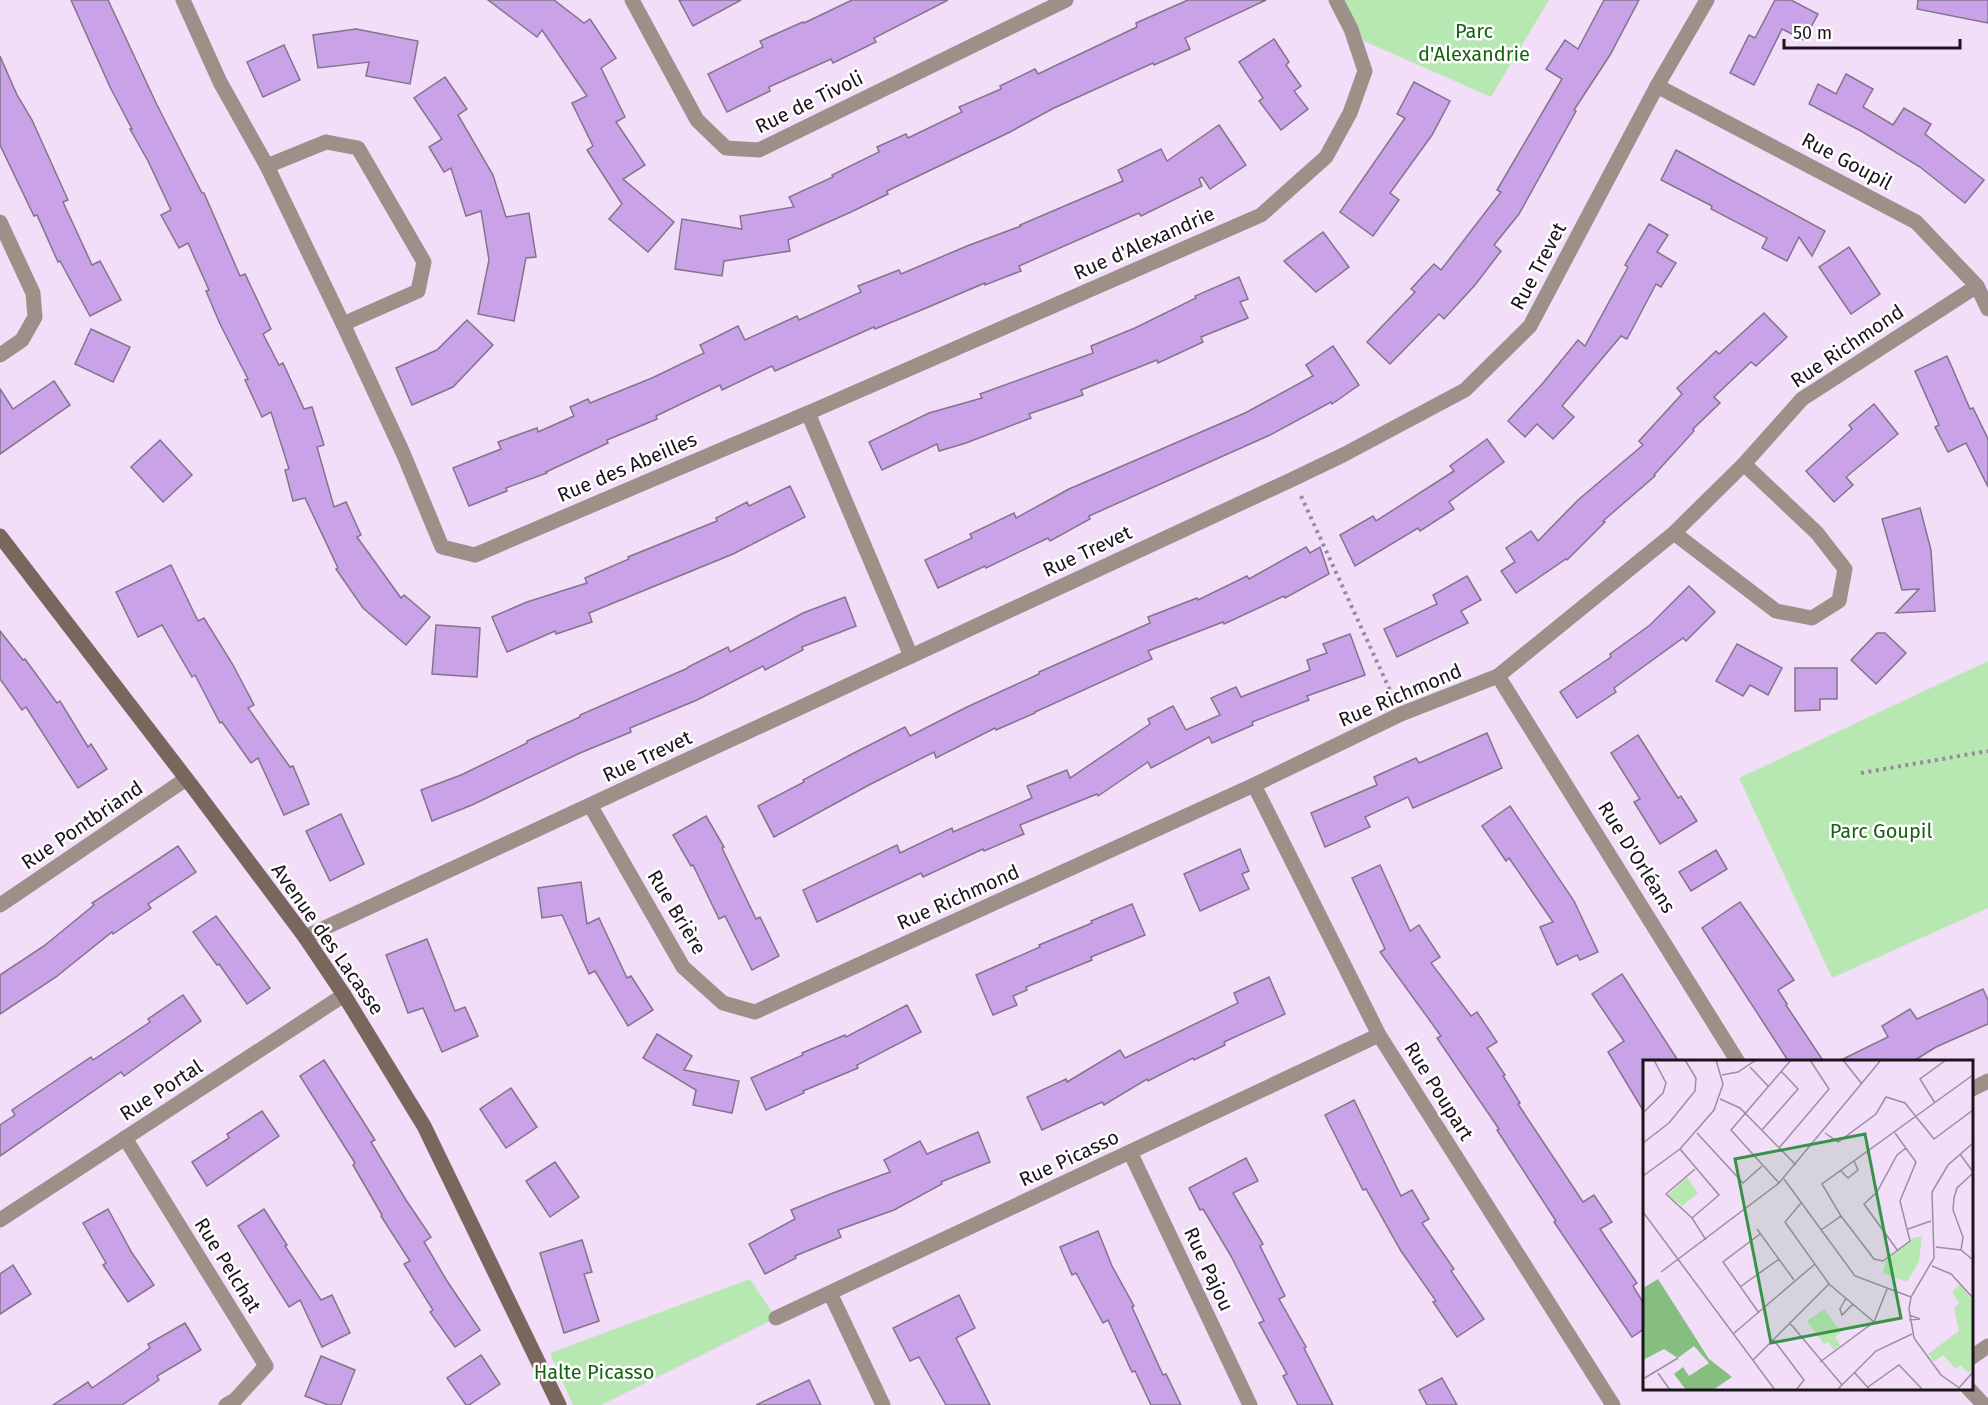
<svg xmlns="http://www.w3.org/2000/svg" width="1988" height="1405" font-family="'Fira Sans',sans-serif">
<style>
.green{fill:#b8e8b2}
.building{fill:#caa2e7;stroke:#82748d;stroke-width:1.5}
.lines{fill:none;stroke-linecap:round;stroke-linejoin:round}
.path{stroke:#98899c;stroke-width:4;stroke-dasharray:3 4.5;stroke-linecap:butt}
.street{stroke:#9d9089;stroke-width:15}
.secondary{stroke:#79675e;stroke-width:15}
.labels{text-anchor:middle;stroke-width:5;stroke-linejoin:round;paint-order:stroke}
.park-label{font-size:20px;fill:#16630f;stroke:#fff}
.street-label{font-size:20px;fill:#1b141d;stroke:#fff}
.inset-road{fill:none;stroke:#9c8da0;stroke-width:1.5}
.view{fill:#359447;fill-opacity:0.15;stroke:#359447;stroke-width:3}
.inset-edge{fill:none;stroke:#1b141d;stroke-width:3}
</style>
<rect width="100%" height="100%" fill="#f2def8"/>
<g class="green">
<path d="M1343,0H1549L1491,97L1364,41Z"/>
<path d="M1988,661V908L1832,978L1739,778Z"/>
<path d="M750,1279L776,1318L601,1405H573L550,1353Z"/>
</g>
<g class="building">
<path d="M71,0H108L157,105L202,193H204L240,276L245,274L271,329L263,334L279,365L283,363L304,409L312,407L324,445L317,447L334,507L346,502L361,535L357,537L401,598L404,595L430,617L406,645L363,608L336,569L338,568L305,498L293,501L285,470L289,469L271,412L262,417L245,380L248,379L220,324L206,291L209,290L188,243L179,248L161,215L171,210L148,161L130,129H132L110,87Z"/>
<path d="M488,0H554L584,23L590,19L616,58L601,68L625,117L616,122L645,165L623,179L674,222L648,252L609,219L622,204L587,150L593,146L572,103L587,96L542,30L537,37Z"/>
<path d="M679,0H741L693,26Z"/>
<path d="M852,0H948L874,38L876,42L833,63L831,59L769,87L770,91L727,112L708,74L763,47L760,41L803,22L804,23Z"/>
<path d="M1188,0H1266L1185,38L1190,49L1154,65L1153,63L1054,108L1010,132L887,191L888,194L851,212L788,240L790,251L724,261L722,276L675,269L682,219L742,229L740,216L794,207L789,197L833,177L832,175L879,152L877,147L906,134L908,138L962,112L959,107L1001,89L1000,86L1035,69L1038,74L1137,27L1136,23Z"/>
<path d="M1604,0H1639L1610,55L1574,110L1576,111L1519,214L1494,245L1501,251L1475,285L1444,319L1439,314L1390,364L1367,342L1415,292L1411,289L1434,264L1441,270L1501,192L1497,190L1562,79L1546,69L1565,40L1578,49Z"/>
<path d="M1775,0H1791L1818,14L1804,40L1782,29L1754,85L1730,73L1749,35L1755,38Z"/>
<path d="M1918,0H1988V23L1917,9Z"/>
<path d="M356,29L418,41L410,84L366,76L369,62L318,68L313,35Z"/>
<path d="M1274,39L1289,62L1286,65L1301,86L1294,91L1308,109L1281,130L1259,101L1263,98L1239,62Z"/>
<path d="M284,45L300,80L263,97L247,62Z"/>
<path d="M0,56L17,95L32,120L68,200L63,202L92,265L100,261L121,300L90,316L60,261L58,262L37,215L34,216L0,145Z"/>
<path d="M1846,74L1873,89L1863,107L1893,125L1904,108L1931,124L1925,134L1984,180L1965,203L1920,167L1861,131L1809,104L1818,84L1836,94Z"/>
<path d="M445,77L467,109L458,115L493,175L506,217L529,213L536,257L526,258L514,321L478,314L489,260L481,211L466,216L451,168L444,172L429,147L442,139L414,98Z"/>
<path d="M1414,82L1450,101L1432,135L1390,193L1399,200L1373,236L1340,212L1405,118L1397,114Z"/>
<path d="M1219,125L1246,165L1210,189L1202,177L1199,179L1202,186L1141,216L1139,213L1019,266L1021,271L985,285V283L919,311L875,329L874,327L775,371L772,366L722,390L720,385L656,416L657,419L607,440L608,443L546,472L547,473L506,488L507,491L469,506L453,468L501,449L498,442L537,428L538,432L574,416L570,407L588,399L590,403L652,378L704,353L700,345L738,326L745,340L797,316L799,320L861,292L858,286L899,270L901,274L967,246L1021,226L1020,225L1123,181L1118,170L1161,149L1167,161Z"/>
<path d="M1676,150L1825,231L1812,256L1799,237L1787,261L1762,248L1767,238L1711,209L1712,206L1661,180Z"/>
<path d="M1649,224L1668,235L1657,252L1676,263L1661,287L1656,284L1627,339L1621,336L1562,406L1574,417L1553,439L1537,424L1525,437L1508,421L1543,383L1578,340L1585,346L1628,267L1625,265Z"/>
<path d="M1323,232L1349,267L1316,292L1284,261Z"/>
<path d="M1849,247L1880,294L1851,314L1819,267Z"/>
<path d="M1239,277L1248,299L1240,302L1248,318L1201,337L1203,342L1158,363L1157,360L1081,390L1083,395L1029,414L1031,418L966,443L939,451L937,444L882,470L869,442L929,413L982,398L980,394L1093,353L1091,346L1135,328L1196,298L1195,296Z"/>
<path d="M1764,313L1787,337L1756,366L1751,362L1714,397L1720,403L1693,429L1694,431L1654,475L1655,476L1603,521L1605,522L1567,560L1566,559L1516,593L1501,571L1515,562L1506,548L1531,531L1538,541L1578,500L1643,445L1639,441L1682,394L1677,388L1716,351L1719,354Z"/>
<path d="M467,320L493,345L453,387L412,405L396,368L437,350Z"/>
<path d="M91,329L130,347L113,382L75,364Z"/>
<path d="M1333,346L1359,385L1332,404L1331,402L1270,435L1089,516L1090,519L1050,541L1048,538L986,568L985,566L938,588L925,560L972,538L970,534L1014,513L1016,518L1069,489L1245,413L1313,376L1306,365Z"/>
<path d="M1947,356L1970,409L1973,408L1988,439V487L1966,443L1948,452L1935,427L1939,425L1915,371Z"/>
<path d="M54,381L70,405L0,454V389L13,409Z"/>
<path d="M1874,404L1898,434L1846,477L1853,485L1834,502L1806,471L1852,429L1849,425Z"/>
<path d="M1487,439L1504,462L1449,502L1454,509L1420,531L1418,528L1355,566L1340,535L1373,516L1376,521L1454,471L1450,466Z"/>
<path d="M160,440L192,475L163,502L131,467Z"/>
<path d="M790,486L805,517L733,554L589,613L592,622L556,634L555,631L507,652L492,617L527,602L587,583L585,578L629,559L628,557L717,521L716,518L747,502L749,506Z"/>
<path d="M1920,508L1931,550L1935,611L1896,613L1919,589L1902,590L1882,519Z"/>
<path d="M1306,547L1310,553L1320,547L1329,574L1285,598L1284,596L1224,624L1223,622L1148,651L1152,659L1035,712V713L996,730L995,728L936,758L934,752L869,785L774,837L758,806L804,782L803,780L852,754L905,727L910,736L967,707L1039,674V672L1150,623L1148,617L1197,598L1198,600L1247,576L1249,579Z"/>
<path d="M171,565L198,621L204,618L233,665L254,705L248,708L290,767L293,766L309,804L284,815L258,758L251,763L222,722L220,723L195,675L192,677L162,625L138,637L116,592Z"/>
<path d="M1467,576L1481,600L1461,611L1468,623L1397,657L1384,629L1437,604L1433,595Z"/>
<path d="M1689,586L1715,612L1686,641L1683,638L1614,688L1616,692L1577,718L1560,692L1611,657L1610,654L1650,625Z"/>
<path d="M845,597L856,626L802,647L803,650L765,670L763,666L697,700L630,728L631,732L580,753L472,805L432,821L421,790L461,775L527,743V741L580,717V715L688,668V667L728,647L730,652L803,613Z"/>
<path d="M436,625L480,628L477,677L432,674Z"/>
<path d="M0,631L23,660L25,659L57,703L60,701L88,747L91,744L107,769L78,788L26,707L22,710L0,679Z"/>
<path d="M1877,633H1885L1906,653L1876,684L1851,660Z"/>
<path d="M1350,634L1365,675L1307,696L1309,700L1252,722L1253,725L1212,743L1209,737L1151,768L1148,762L1098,796L1097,794L1020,825L1024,834L984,851L983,849L923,877L921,873L817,922L803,890L897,845L900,853L952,828L953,832L1032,798L1027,786L1067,770L1070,778L1150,724L1148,719L1173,706L1186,730L1220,715L1211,698L1236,687L1241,697L1310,670L1307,660L1327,653L1323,644Z"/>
<path d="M1737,644L1782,668L1768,695L1750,685L1743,696L1716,681Z"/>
<path d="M1795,668H1837V699H1820V710L1795,711Z"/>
<path d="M1487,733L1502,768L1413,808L1408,797L1365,817L1370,827L1325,847L1311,813L1377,785L1374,777L1416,758L1419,763Z"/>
<path d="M1638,735L1678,798L1681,796L1697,821L1660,844L1634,802L1640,799L1611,753Z"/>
<path d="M1510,806L1574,901L1598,952L1580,960L1577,955L1557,965L1540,927L1553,922L1509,858L1506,861L1482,826Z"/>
<path d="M341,814L364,864L330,881L306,831Z"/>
<path d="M706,816L724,847L722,848L756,919L760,917L779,956L752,970L725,916L719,919L693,865L691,866L673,835Z"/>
<path d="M178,846L196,872L148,904L151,908L113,934L112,932L56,977L0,1014V975L44,946L94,905L92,903Z"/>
<path d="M1240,849L1249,871L1242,874L1249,889L1200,911L1184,874Z"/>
<path d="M1716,850L1727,869L1691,891L1679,872Z"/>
<path d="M1380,865L1410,931L1419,925L1440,957L1431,963L1471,1016L1477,1012L1497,1042L1487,1048L1505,1075L1503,1076L1520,1103L1518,1104L1583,1202L1594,1195L1612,1222L1600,1229L1637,1283L1633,1286L1644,1304V1329L1632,1337L1554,1222L1556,1221L1497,1130L1499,1129L1437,1038L1441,1036L1380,952L1385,949L1352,878Z"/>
<path d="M581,882L587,924L599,918L627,978L631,976L653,1010L628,1026L595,971L589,974L562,915L542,918L538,888Z"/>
<path d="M1740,902L1794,980L1778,990L1787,1004L1786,1005L1824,1062H1789L1702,928Z"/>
<path d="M1132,904L1145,935L1091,957L1092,960L1026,987L1027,990L1013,996L1017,1005L993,1015L976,975L1040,947L1039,945L1092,923L1091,921Z"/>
<path d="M216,916L270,988L247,1004L219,964L217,965L193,932Z"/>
<path d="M427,939L455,1011L465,1007L478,1036L442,1052L423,1008L408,1013L386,955Z"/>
<path d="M1622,974L1679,1062H1644V1112L1608,1052L1624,1041L1592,994Z"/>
<path d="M1269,977L1285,1014L1224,1042L1225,1045L1194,1060L1193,1058L1148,1081L1147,1079L1104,1105L1102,1102L1042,1130L1027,1097L1066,1079L1067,1082L1120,1050L1125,1058L1238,1003L1234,993Z"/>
<path d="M1983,989L1988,1000V1024L1936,1047L1912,1062H1837L1888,1037L1882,1026L1910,1009L1917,1019Z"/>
<path d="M183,995L201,1021L124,1076L121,1072L0,1156V1125L15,1115L12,1110L91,1057L93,1060L150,1022L148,1019Z"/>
<path d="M907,1005L921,1032L857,1065L858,1068L803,1091L804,1093L766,1110L751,1078L803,1055L802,1053L845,1035L846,1037Z"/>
<path d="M657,1034L692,1056L684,1070L739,1081L732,1113L693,1105L696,1090L643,1058Z"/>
<path d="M324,1060L375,1140L371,1142L406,1200L431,1237L424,1242L447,1281L480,1330L455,1347L430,1312L433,1310L404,1264L410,1261L381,1216L382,1215L353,1165L355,1163L300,1076Z"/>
<path d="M511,1088L537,1127L506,1148L480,1109Z"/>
<path d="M1354,1100L1401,1196L1412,1190L1429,1219L1422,1223L1454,1269L1451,1271L1484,1319L1457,1337L1433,1302L1436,1301L1401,1251L1366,1189L1363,1190L1325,1115Z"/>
<path d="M262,1111L279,1136L207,1186L192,1162L229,1138L227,1134Z"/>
<path d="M978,1132L990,1162L941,1182L942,1184L894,1210L838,1230L841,1237L795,1256L796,1258L765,1274L749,1244L795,1219L791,1210L833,1193L890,1172L884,1160L920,1141L927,1154Z"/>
<path d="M1246,1158L1258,1181L1233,1193L1263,1244L1260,1246L1285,1296L1279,1299L1306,1347L1304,1348L1333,1405H1298L1283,1376L1287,1374L1259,1323L1264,1321L1231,1256L1203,1209L1200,1210L1189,1188Z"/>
<path d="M555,1162L579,1197L550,1217L526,1181Z"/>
<path d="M108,1209L132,1253L154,1285L128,1302L103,1265L106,1263L83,1223Z"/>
<path d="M264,1209L287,1245L285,1246L321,1300L332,1295L350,1333L322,1347L300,1300L289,1307L238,1226Z"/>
<path d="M1098,1231L1112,1266L1134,1306L1132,1307L1163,1375L1166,1374L1181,1405H1151L1135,1371L1132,1372L1108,1320L1103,1323L1076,1273L1072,1275L1060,1247Z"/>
<path d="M582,1240L592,1272L584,1274L599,1321L564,1333L540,1253Z"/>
<path d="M13,1265L31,1294L0,1314V1274Z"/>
<path d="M959,1295L975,1328L956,1338L990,1405H946L919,1357L910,1361L893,1328Z"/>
<path d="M185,1323L201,1350L157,1376L159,1380L122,1405H53L88,1382L92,1388L150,1348L148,1344Z"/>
<path d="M481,1355L500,1384L469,1405H466L447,1378Z"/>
<path d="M321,1356L355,1370L341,1405H328L305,1396Z"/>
<path d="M1442,1378L1457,1405H1427L1419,1390Z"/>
<path d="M809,1380L821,1405H756Z"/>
</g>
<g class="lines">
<g class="path">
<path d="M1301,496L1394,699"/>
<path d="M1861,773L1988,751"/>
</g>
<g class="street">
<path d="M183,0L220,82L267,166L343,324L403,453L442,547L475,555L808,413L911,656"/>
<path d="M632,0L697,120L726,148L759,150L1066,0"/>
<path d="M1657,86L1916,222L1977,286L1988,309"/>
<path d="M267,166L326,142L358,148L424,262L418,291L343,324"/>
<path d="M0,222L33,293L35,317L22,340L0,355"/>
<path d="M808,413L1261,215L1326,157L1350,113L1365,71L1351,29L1336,0"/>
<path d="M1674,533L1776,611L1812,618L1839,601L1845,569L1817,533L1744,464"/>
<path d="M1498,676L1738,1062"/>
<path d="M1254,785L1379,1035L1613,1405"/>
<path d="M590,805L683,967L723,1003L755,1012L1254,785L1401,714L1498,676L1674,533L1744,464L1802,399L1977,286"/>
<path d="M0,905L186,779"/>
<path d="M305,937L1293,479L1343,455L1465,390L1530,326L1657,86L1707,0"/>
<path d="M1972,1089L1988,1081"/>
<path d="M125,1138L266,1366L235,1400L226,1405"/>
<path d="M1130,1152L1250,1405"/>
<path d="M0,1220L344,995"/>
<path d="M830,1293L883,1405"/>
<path d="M776,1318L1379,1035"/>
<path d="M1972,1357L1988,1346"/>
<path d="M1968,1388L1984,1405"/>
</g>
<path class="secondary" d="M0,536L195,790L305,937L344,995L424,1126L559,1405"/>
</g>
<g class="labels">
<g class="park-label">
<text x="1474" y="38">Parc<tspan x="1474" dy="23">d'Alexandrie</tspan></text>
<text x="1881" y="838">Parc Goupil</text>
<text x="594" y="1379">Halte Picasso</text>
</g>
<g class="street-label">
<text transform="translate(809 102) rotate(-26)" y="7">Rue de Tivoli</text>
<text transform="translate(1847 161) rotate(28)" y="7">Rue Goupil</text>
<text transform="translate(1144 243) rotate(-24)" y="7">Rue d'Alexandrie</text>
<text transform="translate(1538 266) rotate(-62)" y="7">Rue Trevet</text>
<text transform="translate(1847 346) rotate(-34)" y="7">Rue Richmond</text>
<text transform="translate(627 467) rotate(-23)" y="7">Rue des Abeilles</text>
<text transform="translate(1087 551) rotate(-25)" y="7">Rue Trevet</text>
<text transform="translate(1400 695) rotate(-23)" y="7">Rue Richmond</text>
<text transform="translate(647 756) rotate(-25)" y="7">Rue Trevet</text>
<text transform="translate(82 825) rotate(-34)" y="7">Rue Pontbriand</text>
<text transform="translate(1637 857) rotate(58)" y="7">Rue D'Orléans</text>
<text transform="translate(958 897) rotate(-24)" y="7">Rue Richmond</text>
<text transform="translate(677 912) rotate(59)" y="7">Rue Brière</text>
<text transform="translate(328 939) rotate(55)" y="7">Avenue des Lacasse</text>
<text transform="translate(161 1090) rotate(-33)" y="7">Rue Portal</text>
<text transform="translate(1439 1091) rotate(58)" y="7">Rue Poupart</text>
<text transform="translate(1069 1158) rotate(-25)" y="7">Rue Picasso</text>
<text transform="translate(228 1265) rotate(58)" y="7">Rue Pelchat</text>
<text transform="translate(1209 1269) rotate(65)" y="7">Rue Pajou</text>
</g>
</g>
<g transform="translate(1643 1060)">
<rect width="330" height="330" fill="#f2def8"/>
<path d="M44,117L55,133L39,146L25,135ZM279,176L276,202L264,222L240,213L243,201L269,178ZM317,224L330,242V309L325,313L318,305L313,309L300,295L291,302L285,294L316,271L311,248L316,243L309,232ZM181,249L198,272L192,277L197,285L191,290L185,282L181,284L164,261Z" fill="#b8e8b2"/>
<path d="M15,219L66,299L89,317L70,330H43L31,314L40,307L46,316L66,303L51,286L35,298L21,289L0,300V228Z" fill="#86be80"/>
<path class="inset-road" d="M200,0L219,24M107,7L125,26M79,15L95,12L113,0M77,39L97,48L153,105M292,43L277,19L303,0M0,53L20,33L23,23L11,0M119,70L155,29L138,11M54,73L100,123L119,106M182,73L195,82L233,54L243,37L262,43L291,79L330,50M0,83L26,63L52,31L53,18L42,0M136,88L186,29L167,0M37,89L76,135L49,158M317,94L330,112M52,109L23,134L49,158L63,180M198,111L205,118L215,110L211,101M0,116L37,89L71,50L80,24L73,0M141,119L212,216L268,237M136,123L88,70L148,0M158,143L142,162L186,224L231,262M0,152L132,330M198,156L231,199L240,201L267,181L257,141L273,102L252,73M114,169L151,220M265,169L288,161M178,170L198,156L179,124L330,15M293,187L318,190L330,200M318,190L320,177L310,150L311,138L314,128L330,113M255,191L221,144L234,132L254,95L263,88M289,206L308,214L330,238M18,212L136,123L238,0M97,227L136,199M203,238L197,249L199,255L210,244M116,253L80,202L117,174M266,260L277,259L266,255M146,262L199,325M90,274L172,204M130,279L161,320L153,330M110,300L186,224M177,302L231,262L244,229M211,312L227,330M15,313L27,330M0,319L35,298M225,327L256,305L280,330M315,327L298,315L271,278L266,249L268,237L291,198L289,132L305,105L330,83M194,330L233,291L269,274M314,330L330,312"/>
<path class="view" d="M222,74L258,258L128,283L92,99Z"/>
<rect width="330" height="330" class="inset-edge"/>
</g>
<path d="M1784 39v9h176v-9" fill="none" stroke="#1b141d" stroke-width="3"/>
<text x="1793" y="39" font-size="18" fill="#1b141d" stroke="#ffffff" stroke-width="4.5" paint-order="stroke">50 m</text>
</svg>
